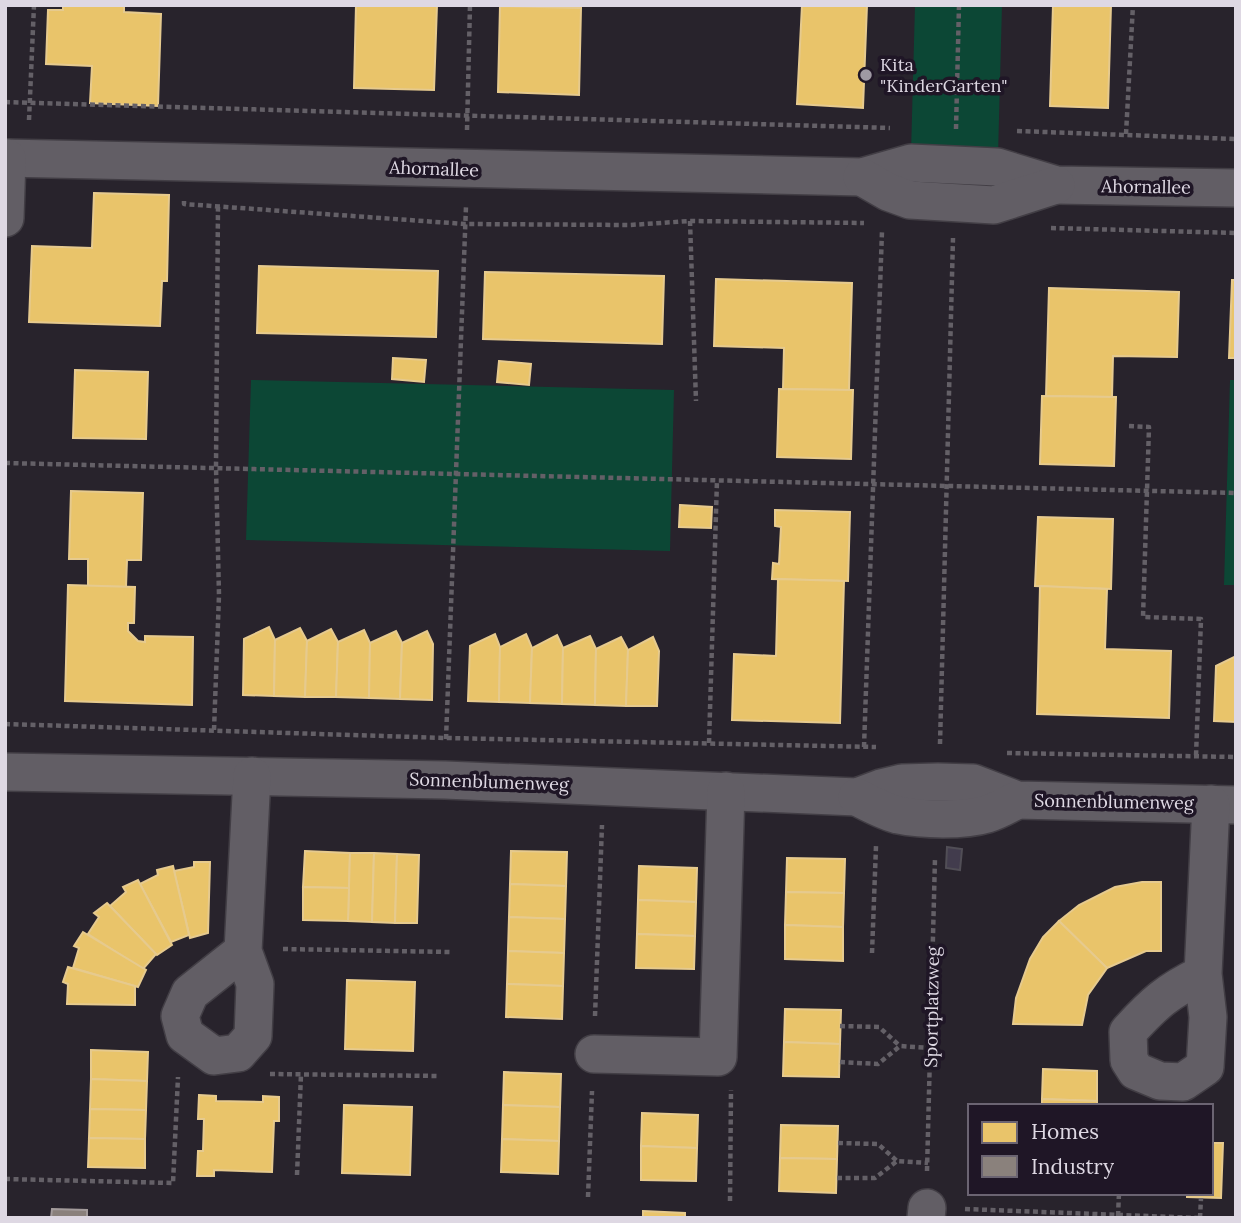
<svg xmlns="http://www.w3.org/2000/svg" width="1241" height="1223" font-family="Lora,serif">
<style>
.green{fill:#0c4735}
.homes{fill:#e9c46a;stroke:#e6ca8e;stroke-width:2}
.industry{fill:#8a817c;stroke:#a39b9b;stroke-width:2}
.building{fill:#423c4d;stroke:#514e56;stroke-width:2}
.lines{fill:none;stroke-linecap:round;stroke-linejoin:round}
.minor-casing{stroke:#423e45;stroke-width:40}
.path{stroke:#646067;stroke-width:4.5;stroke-dasharray:5 3.5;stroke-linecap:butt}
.minor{stroke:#625e65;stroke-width:37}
.poi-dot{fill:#9e99a3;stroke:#1f1626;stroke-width:2.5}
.labels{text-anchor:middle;stroke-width:7;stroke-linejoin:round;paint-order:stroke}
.poi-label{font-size:18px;fill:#ded8e3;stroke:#1f1626;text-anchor:start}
.street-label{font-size:18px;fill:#ded8e3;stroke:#1f1626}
</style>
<rect width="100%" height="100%" fill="#28232c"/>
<g class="green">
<path d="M915,5H1002L998,156L911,153Z"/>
<path d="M251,380L674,390L670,551L246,540Z"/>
<path d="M1230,380H1236V585H1224Z"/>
</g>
<g class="homes">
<path d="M63,5H124V12L161,14L158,106L90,103L92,66L46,64L48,10H63Z"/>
<path d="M356,5H437L434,90L354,88Z"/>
<path d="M802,5H867L863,108L797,104Z"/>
<path d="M1053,5H1111L1108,108L1050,106Z"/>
<path d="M500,6L581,8L579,95L498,92Z"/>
<path d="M94,193L169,195L167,281H162L160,326L29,322L32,246L92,248Z"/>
<path d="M259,266L438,271L436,337L257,333Z"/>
<path d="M485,272L664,276L662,344L483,339Z"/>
<path d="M716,279L852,283L849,390L783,389L784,348L714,346Z"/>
<path d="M1232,280H1236V358H1229Z"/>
<path d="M1049,288L1179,292L1177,357L1113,356L1112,397L1046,396Z"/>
<path d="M393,358L426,360L424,382L392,379Z"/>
<path d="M499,361L531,364L529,385L497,382Z"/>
<path d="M75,370L148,372L146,439L73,438Z"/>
<path d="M779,389L853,390L851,459L777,457Z"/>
<path d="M1042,396L1116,397L1114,466L1040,464Z"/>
<path d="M71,491L143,493L141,560H127L126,587L88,586V559H69Z"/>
<path d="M680,505L712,507L711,528L679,527Z"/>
<path d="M775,510L850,512L848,581L772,579L773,563L779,564L781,527L775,526Z"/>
<path d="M1038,517L1113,519L1111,589L1035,586Z"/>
<path d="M778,579L844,581L840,723L732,720L734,654L776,656Z"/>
<path d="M68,585L135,587L134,623H128V631L138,641L145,642V636L193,637L192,705L65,701Z"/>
<path d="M1040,586L1107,589L1105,649L1171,651L1169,718L1037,714Z"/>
<path d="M269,627L275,640L274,696L243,695L244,639Z"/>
<path d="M300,628L307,641L305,697L274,696L275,640Z"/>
<path d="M331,629L338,642L336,697H305L307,641Z"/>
<path d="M364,630L370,643L369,698L336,697L338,642Z"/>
<path d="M396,631L402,643L400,699L369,698L370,643Z"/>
<path d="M427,631L433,644L432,700L400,699L402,643Z"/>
<path d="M495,634L500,647L499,702L468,701L470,646Z"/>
<path d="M526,634L532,648L530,703L499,702L500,647Z"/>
<path d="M557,635L563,648L562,704L530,703L532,648Z"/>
<path d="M590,636L596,649L595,705L562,704L563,648Z"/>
<path d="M621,637L628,650L626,706L595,705L596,649Z"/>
<path d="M653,637L659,651L657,706H626L628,650Z"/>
<path d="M1236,656V722L1214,721L1216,666Z"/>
<path d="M305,851L350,853L349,888L303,887Z"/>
<path d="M511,851L567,852L566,886L510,884Z"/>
<path d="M350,853H374L372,922L348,921Z"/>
<path d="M374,853L397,854L395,923L372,922Z"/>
<path d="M397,854L419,855L417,923H395Z"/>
<path d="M787,858L845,859L844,893L786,892Z"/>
<path d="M194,862H210L208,933L190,938L174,871L194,867Z"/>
<path d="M173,866L189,935L171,942L140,884L158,875L157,870Z"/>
<path d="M639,866L697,868L696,902L638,900Z"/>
<path d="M138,880L172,945L157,955L110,906L126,892L123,887Z"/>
<path d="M1142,882H1161V951H1146L1107,968L1059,921L1079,905L1115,887Z"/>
<path d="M510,884L566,886L565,919L509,917Z"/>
<path d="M303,887L349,888L348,921L303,920Z"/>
<path d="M786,892L844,893L843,927L785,925Z"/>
<path d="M638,900L696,902L695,936L637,934Z"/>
<path d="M107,903L156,954L143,969L88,934L99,917L94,913Z"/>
<path d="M509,917L565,919L564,953L508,951Z"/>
<path d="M1059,921L1107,968L1088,995L1082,1025L1013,1024L1016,998L1030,959L1043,937Z"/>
<path d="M785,925L843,927V961L785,959Z"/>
<path d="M83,932L146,970L138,987L73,968L79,948L74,946Z"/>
<path d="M637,934L695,936L694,969L636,968Z"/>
<path d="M508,951L564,953L563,986L507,984Z"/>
<path d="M68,967L135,986V1005L67,1004L68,984L63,982Z"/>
<path d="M347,980L415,982L413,1051L345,1049Z"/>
<path d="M507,984L563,986L562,1019L506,1017Z"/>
<path d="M785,1009L841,1010L840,1044L784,1042Z"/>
<path d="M784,1042L840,1044L839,1077L783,1076Z"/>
<path d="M91,1050L148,1052L147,1081L91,1079Z"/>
<path d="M1043,1069L1097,1071V1101L1042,1099Z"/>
<path d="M504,1072L561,1074L560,1107L503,1105Z"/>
<path d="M91,1079L147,1081L146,1110L90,1109Z"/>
<path d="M199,1095L216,1096V1101L263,1102V1096L279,1097V1121H274L272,1172L214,1170V1176H197L198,1151H203L204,1119H198Z"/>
<path d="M1042,1099L1097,1101V1106H1042Z"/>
<path d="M344,1105L412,1107L410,1175L342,1173Z"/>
<path d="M503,1105L560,1107L559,1141L502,1139Z"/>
<path d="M90,1109L146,1110L145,1139L89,1138Z"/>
<path d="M642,1113L698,1115L697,1148L641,1146Z"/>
<path d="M781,1125L838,1126L837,1159L780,1158Z"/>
<path d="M89,1138L145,1139V1168L88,1167Z"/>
<path d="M502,1139L559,1141L558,1174L501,1172Z"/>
<path d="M1211,1143H1223L1221,1198L1187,1197V1193H1211Z"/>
<path d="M641,1146L697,1148L696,1181L641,1180Z"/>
<path d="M780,1158L837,1159L836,1193L779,1191Z"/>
<path d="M643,1211L685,1213V1218H643Z"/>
</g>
<path class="industry" d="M52,1209L87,1210V1218H51Z"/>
<path class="building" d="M947,847L962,849L960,870L946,868Z"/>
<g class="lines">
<defs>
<g id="minor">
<path d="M5,158L862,177L911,163L997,167L1056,185L1236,188"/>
<path d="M862,177L888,192L910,200L994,205L1056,185"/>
<path d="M5,218L7,158"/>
<path d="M5,772L445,780L857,797L881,788L902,783L938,782L973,783L1017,800L1236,805"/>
<path d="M857,797C870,804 883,811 898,815C922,820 964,821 987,814C997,811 1008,805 1017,800"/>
<path d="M243,951L190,993L180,1016L185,1035L214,1056L238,1053L253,1036L255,984L243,951L252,776"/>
<path d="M1203,974C1168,991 1154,1003 1128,1032L1129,1060L1136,1071L1160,1081L1183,1082L1205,1067L1208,1017L1203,974L1211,804"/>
<path d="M594,1054L718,1057L726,791"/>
<path d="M926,1218L927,1208"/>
</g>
</defs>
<use href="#minor" class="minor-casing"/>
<g class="path">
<path d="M5,102L890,128"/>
<path d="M29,120L34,5"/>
<path d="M956,129L959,5"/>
<path d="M467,130L470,5"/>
<path d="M1017,131L1236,139"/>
<path d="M1126,134L1133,5"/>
<path d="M184,201V204L465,224L630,225L690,221L864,223"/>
<path d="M690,221L696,401"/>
<path d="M1051,228L1236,233"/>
<path d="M1129,426L1149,427L1143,617L1201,619L1196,756"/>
<path d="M5,463L1236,493"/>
<path d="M5,724L446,738L876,747"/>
<path d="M214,730L219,595L216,467L218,205"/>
<path d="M446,739L466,206"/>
<path d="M709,743L717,480"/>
<path d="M940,744L953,238"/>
<path d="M864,747L882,231"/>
<path d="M1007,753L1236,757"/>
<path d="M283,949L450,952"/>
<path d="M872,953L876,846"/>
<path d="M595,1016L602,825"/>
<path d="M840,1026L879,1027L900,1046"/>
<path d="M840,1062L878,1064L900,1046L931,1048"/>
<path d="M270,1074L440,1076"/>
<path d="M838,1143L878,1144L897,1161"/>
<path d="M927,1171L935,858"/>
<path d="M297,1175L301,1074"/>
<path d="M837,1178H875L897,1161L928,1163"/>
<path d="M5,1179L173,1183L178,1077"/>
<path d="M588,1197L592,1091"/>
<path d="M730,1201L731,1090"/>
<path d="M965,1209L1199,1218"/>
<path d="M1118,1216L1119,1193"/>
<path d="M1200,1218L1201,1198"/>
</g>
<use href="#minor" class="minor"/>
</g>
<circle class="poi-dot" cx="866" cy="75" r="7"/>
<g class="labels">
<g class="poi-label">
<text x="880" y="71">Kita<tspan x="880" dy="21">"KinderGarten"</tspan></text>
</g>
<g class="street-label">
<text transform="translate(434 169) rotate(2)" y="6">Ahornallee</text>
<text transform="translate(1146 187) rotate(1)" y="6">Ahornallee</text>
<text transform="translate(489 782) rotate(2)" y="6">Sonnenblumenweg</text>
<text transform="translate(1114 802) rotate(1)" y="6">Sonnenblumenweg</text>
<text transform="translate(932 1007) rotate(-89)" y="6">Sportplatzweg</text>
</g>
</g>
<rect width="1241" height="1223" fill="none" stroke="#ded8e3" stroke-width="14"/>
<rect x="968" y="1104" width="245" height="91" fill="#1f1626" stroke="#6b6472" stroke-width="2"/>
<rect x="982" y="1122" width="35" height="21" fill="#e9c46a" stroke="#6b6472" stroke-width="2"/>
<text x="1031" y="1139" font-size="21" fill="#ded8e3">Homes</text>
<rect x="982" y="1156" width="35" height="21" fill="#8a817c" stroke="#6b6472" stroke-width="2"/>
<text x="1031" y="1174" font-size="21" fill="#ded8e3">Industry</text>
</svg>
